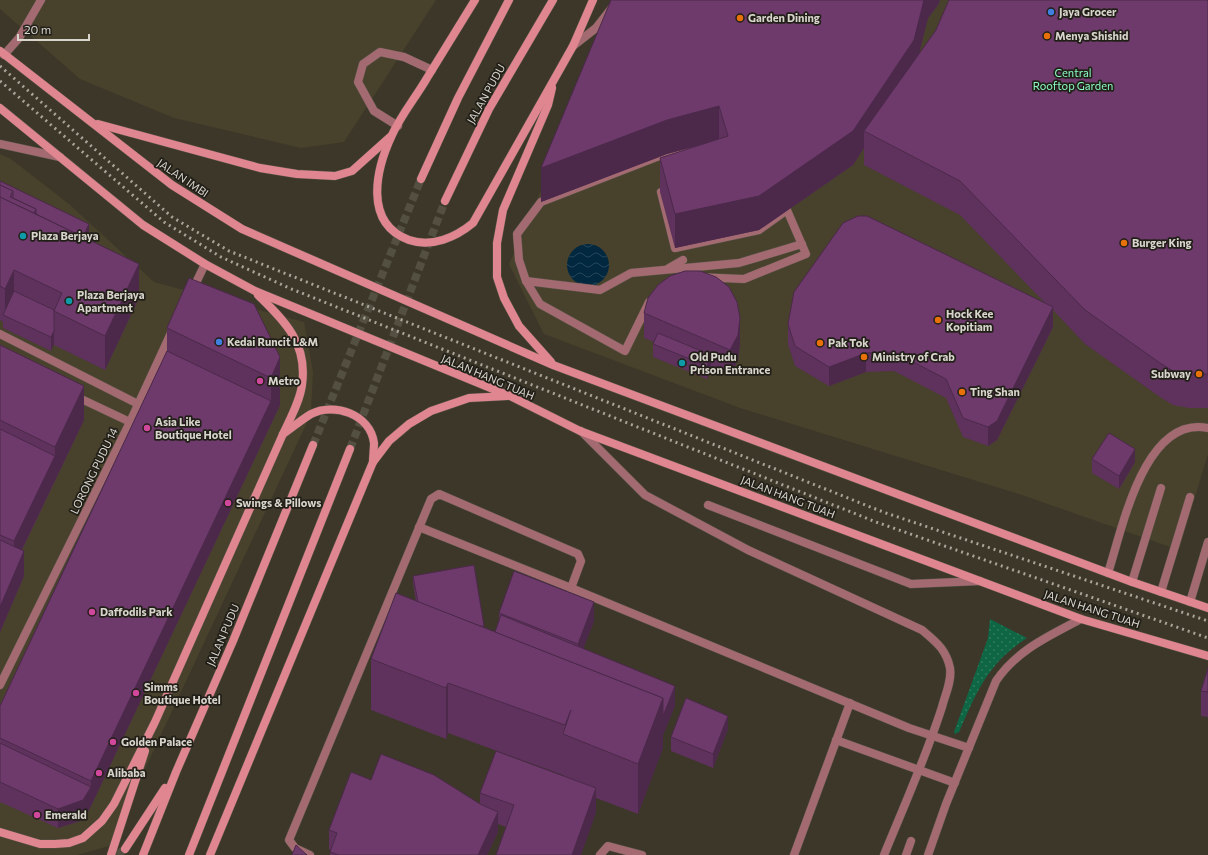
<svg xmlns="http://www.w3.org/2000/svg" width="1208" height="855" font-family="Commissioner,sans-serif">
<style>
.built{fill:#48412c}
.green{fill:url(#green-dots)}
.water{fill:url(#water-waves)}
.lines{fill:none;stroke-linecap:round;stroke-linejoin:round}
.secondary-tunnel{stroke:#534f41;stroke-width:8;stroke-dasharray:8 4;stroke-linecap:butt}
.lane-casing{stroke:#585346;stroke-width:9}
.street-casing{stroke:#585346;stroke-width:9}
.secondary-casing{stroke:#585346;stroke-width:9}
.lane{stroke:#a36b71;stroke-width:8}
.street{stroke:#a36b71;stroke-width:8}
.secondary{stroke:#df8690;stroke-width:8}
.rail{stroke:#a8a499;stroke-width:3;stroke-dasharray:2 4;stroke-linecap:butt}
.wall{fill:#5e325c}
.shaded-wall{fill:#4c294b}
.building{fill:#6d3a6b;stroke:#4c294b}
.shop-dot{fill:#3f7fe0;stroke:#211f18;stroke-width:1.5}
.food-dot{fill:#e8710a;stroke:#211f18;stroke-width:1.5}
.culture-dot{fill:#0f9aa8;stroke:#211f18;stroke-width:1.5}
.hotel-dot{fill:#d1479c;stroke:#211f18;stroke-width:1.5}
.labels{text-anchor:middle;stroke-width:3.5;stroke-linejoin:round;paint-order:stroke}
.poi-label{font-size:11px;font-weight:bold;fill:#d8d5cc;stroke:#211f18;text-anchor:start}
.park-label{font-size:11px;fill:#8bfcc5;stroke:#211f18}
.street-label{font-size:11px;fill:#d8d5cc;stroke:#211f18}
</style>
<defs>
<pattern id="green-dots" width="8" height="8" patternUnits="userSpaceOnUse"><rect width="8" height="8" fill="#0e6644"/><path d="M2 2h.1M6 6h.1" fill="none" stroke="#307b5e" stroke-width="1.8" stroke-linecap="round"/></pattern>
<pattern id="water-waves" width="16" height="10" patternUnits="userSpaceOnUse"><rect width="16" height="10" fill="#01283f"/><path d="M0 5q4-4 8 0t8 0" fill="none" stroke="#25465a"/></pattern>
</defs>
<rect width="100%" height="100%" fill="#3c3728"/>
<g class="built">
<path d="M0,0H436L344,142L301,148L174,118L80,79L0,9Z"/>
<path d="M623,0H1208V454L1179,550L1022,495L740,408L544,334L509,264Z"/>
<path d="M0,154L11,159L69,204L154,282L304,322L313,372L311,414L109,846L77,855H0Z"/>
</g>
<path class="green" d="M990,619L1027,638C988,663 977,691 959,732L955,734L954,732L988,638Z"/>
<circle class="water" cx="588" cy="265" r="21"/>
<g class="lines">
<g class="secondary-tunnel">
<path d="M313,445L421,179"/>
<path d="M350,449L445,201"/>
<path d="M117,855L125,849"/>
</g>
<defs>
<g id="lane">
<path d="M573,46L596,28L618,0"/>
<path d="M4,55L19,38L41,0"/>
<path d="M398,126L374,111L358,82L363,64L380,52L404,57L432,70"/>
<path d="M0,144L60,157"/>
<path d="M192,291L205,264"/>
<path d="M0,334L138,404"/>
<path d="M75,396L130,422"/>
<path d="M708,505L911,584L980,581"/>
<path d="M419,527L571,588"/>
<path d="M1108,573C1122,530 1144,415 1208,428"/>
<path d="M1132,582L1161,488"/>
<path d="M1161,592L1190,497"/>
<path d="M1190,602L1208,542"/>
<path d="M0,685L130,422L171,333"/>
<path d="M836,740L955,783"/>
<path d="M310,855L295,848L289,840L431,499L439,494L578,554L581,561L571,588L909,728L969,748"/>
<path d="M600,855L608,846L642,855"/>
<path d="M794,855L850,703"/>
<path d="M906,855L911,841"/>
</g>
<g id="street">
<path d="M719,140L728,170L661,192L675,248L759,230L787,210L806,254L744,279L696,277L649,302L625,351L540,304L526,281L519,260L517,234L541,202L667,153Z"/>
<path d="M669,268L683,260"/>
<path d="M526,281L600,290L631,273L739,263L802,244"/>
<path d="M581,431L645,495L748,550L922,630C936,642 946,649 950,668C952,681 945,695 942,707C926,757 904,806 884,855"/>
<path d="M928,855L946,804L996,681C1017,650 1049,636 1081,619"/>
</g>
<g id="secondary">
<path d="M475,0C459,26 443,52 427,78C416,97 401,115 392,135C376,169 363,223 409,240C432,248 456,237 473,223L573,46L593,0"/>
<path d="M0,51L172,185L242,229L553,365L1132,582L1208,608"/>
<path d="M0,108L143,225L205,264L255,291L510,396L580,431L1081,619L1208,656"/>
<path d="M98,124L260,168L297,174L335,176L352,171L390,137"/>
<path d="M421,179L458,98L509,0"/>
<path d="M445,201L489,109L553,0"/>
<path d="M551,362L519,326L504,298L497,277V243L503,210L548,105L552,88"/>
<path d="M283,434C292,428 301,420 311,414C334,402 370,414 374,443C374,449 373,456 373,462"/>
<path d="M0,832L40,844H55L69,843L83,838L102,821L114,804L155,722L283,434C290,419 300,401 302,385C308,344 285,321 258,295"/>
<path d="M125,849L165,788"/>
<path d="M111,855L145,751"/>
<path d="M143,855L176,772L233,641L313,445"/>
<path d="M189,855L350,449"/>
<path d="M210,855L373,462L389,441L409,424L431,411L469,398L507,396"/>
</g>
</defs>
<use href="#lane" class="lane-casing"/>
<use href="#street" class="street-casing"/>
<use href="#secondary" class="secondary-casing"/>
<use href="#lane" class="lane"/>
<use href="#street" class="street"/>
<use href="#secondary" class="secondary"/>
<g class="rail">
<path d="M0,66L172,217L229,251L883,512L1208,621"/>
<path d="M0,81L164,222L221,257L289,288L876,522L1208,638"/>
</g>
</g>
<g class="wall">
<path d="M611,0H940L938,5L928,18L918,55L1208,0V408H1189L1173,405L1160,397L1085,344L1053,310V327L997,440L988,446L963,437L946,398L894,371L866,372L829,386L795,366L788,344V324L1047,305L960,215L864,165V148L853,165L759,230L675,248L660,192V158L707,143L667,154L541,202Z"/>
<path d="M0,181L89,231L86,238L139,298L105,370L54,345V344L51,351L3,328V322L0,320Z"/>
<path d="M254,304L280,405L91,806L83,820L58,828L0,802V706L167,351V328Z"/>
<path d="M644,313L740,343L738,360L730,375L711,366L707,379L653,357V344L654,342L644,338Z"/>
<path d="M0,345L84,420L22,550L24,576L0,632Z"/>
<path d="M1092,459L1135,462L1119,489L1092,473Z"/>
<path d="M413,576L484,626V628L495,632L499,622V613L594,621L583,649L675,706L663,735V748L638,814L596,798V813L506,827L498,824V832L487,855H330L331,850L329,849V830L371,780L480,804V793L563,776V775L448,733L446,739L371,710V659L416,601L413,583Z"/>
<path d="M1208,668V717L1201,716V691Z"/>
<path d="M728,729L713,768L671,751V737Z"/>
</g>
<g class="shaded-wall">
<path d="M924,0H940L938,5L928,18L914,74L864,131V148L853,165L759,230L675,248V214Z"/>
<path d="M719,106V140L667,154L541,202V168L667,120Z"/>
<path d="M89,224V231L74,264L72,241Z"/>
<path d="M139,264V298L105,370V336Z"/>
<path d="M14,270V304L5,316V289Z"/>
<path d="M1053,307V327L997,440L988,446V427Z"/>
<path d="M740,318V343L738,360L730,375V350Z"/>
<path d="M54,331V344L51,351V337Z"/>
<path d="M866,353V372L829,386V367Z"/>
<path d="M711,355V368L707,379V366Z"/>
<path d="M280,357V405L91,806L83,820L58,828V809L91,787V781L271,401V378Z"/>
<path d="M84,386V420L14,566V541L55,456V447Z"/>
<path d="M1135,449V462L1119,489V476Z"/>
<path d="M24,551V576L0,632V607Z"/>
<path d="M594,602V621L578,663V644Z"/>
<path d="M448,683V733L446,739V688Z"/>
<path d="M675,686V706L663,735V748L638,814V764L663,698Z"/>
<path d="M728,716V729L713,768V754Z"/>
<path d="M596,788V813L581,855H572Z"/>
<path d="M498,812V832L487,855H478Z"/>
</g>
<g class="building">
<path d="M611,0H924L914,40L853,131L759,196L675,214L660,158L728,136L719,106L667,120L541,168Z"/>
<path d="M949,0H1208V374H1189L1173,371L1160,363L1085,310L960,181L864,131L936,30Z"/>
<path d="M0,181L89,224L83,237L36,214V209L13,198V191L0,185Z"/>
<path d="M0,185L13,191L10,197L36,209L34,213L38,215L0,197Z"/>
<path d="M0,197L139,264L105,336L54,311L62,293L14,270L5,289L0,286Z"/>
<path d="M858,216H867L1053,307L997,421L988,427L963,418L946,379L894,352L866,353L829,367L795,346L788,324L794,292L843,223Z"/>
<path d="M685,271H700L716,277L729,287L737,302L740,318L738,335L730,350L644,313L648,298L658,285L670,276Z"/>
<path d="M189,278L254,304L280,357L271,378L167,328Z"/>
<path d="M14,291L54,310V331L51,337L3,315Z"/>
<path d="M658,333L711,355L707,366L653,344Z"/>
<path d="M0,345L84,386L55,447L0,420Z"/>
<path d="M167,351L271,401L91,781L0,738V706Z"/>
<path d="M0,429L55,456L14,541L0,535Z"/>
<path d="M1109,433L1135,449L1119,476L1092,459Z"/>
<path d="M0,540L24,551L0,607Z"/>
<path d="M474,565L484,626H480L418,602L413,576Z"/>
<path d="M514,571L594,602L578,644L499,613Z"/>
<path d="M396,593L663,698L638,764L563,734L571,710L565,725L448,683L446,688L371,659Z"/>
<path d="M501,615L675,686L663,716V698L495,632Z"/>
<path d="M1208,668V692L1201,691Z"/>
<path d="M686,698L728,716L713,754L671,737Z"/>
<path d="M0,743L91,787L83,800L58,809L0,782Z"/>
<path d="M496,751L596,788L572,855H496L514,805L480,793Z"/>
<path d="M381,754L434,775L480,804L498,812L478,855H339L330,852L337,833L329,830L351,772L371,780Z"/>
<path d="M296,845L307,855H292Z"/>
</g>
<g class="shop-dot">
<circle cx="1051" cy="12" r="4"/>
<circle cx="219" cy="342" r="4"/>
</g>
<g class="food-dot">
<circle cx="740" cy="18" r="4"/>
<circle cx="1047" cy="36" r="4"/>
<circle cx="1124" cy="243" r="4"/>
<circle cx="938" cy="320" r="4"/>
<circle cx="820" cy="343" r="4"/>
<circle cx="864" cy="357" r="4"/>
<circle cx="1199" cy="374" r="4"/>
<circle cx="962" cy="392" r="4"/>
</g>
<g class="culture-dot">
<circle cx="23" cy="236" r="4"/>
<circle cx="69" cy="301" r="4"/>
<circle cx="682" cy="363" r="4"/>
</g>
<g class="hotel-dot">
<circle cx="260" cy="381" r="4"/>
<circle cx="147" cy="428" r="4"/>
<circle cx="228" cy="503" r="4"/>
<circle cx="92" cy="612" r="4"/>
<circle cx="136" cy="693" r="4"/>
<circle cx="113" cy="742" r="4"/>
<circle cx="99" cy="773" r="4"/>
<circle cx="37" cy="815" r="4"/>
</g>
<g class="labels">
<g class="poi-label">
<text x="1059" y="16">Jaya Grocer</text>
<text x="748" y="22">Garden Dining</text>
<text x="1055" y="40">Menya Shishid</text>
<text x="31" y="240">Plaza Berjaya</text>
<text x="1132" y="247">Burger King</text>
<text x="77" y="299">Plaza Berjaya<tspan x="77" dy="13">Apartment</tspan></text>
<text x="946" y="318">Hock Kee<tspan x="946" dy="13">Kopitiam</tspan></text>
<text x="227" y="346">Kedai Runcit L&amp;M</text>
<text x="828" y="347">Pak Tok</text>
<text x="690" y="361">Old Pudu<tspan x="690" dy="13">Prison Entrance</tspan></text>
<text x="872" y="361">Ministry of Crab</text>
<text x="1191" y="378" text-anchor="end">Subway</text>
<text x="268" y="385">Metro</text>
<text x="970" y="396">Ting Shan</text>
<text x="155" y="426">Asia Like<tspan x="155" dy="13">Boutique Hotel</tspan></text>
<text x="236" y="507">Swings &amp; Pillows</text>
<text x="100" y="616">Daffodils Park</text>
<text x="144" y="691">Simms<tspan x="144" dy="13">Boutique Hotel</tspan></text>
<text x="121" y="746">Golden Palace</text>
<text x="107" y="777">Alibaba</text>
<text x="45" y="819">Emerald</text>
</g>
<g class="park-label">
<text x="1073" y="77">Central<tspan x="1073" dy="13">Rooftop Garden</tspan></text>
</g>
<g class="street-label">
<text transform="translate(486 94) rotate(-61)" y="4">JALAN PUDU</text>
<text transform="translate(183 178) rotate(34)" y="4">JALAN IMBI</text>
<text transform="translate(488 377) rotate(23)" y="4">JALAN HANG TUAH</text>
<text transform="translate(94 471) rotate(-64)" y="4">LORONG PUDU 14</text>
<text transform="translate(788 497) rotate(21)" y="4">JALAN HANG TUAH</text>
<text transform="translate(1092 609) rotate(18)" y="4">JALAN HANG TUAH</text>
<text transform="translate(223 635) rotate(-67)" y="4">JALAN PUDU</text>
</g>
</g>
<path d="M18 34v6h71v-6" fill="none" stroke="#d8d5cc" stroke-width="2"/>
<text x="24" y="34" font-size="12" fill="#d8d5cc" stroke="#211f18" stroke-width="3" paint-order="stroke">20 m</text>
</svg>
